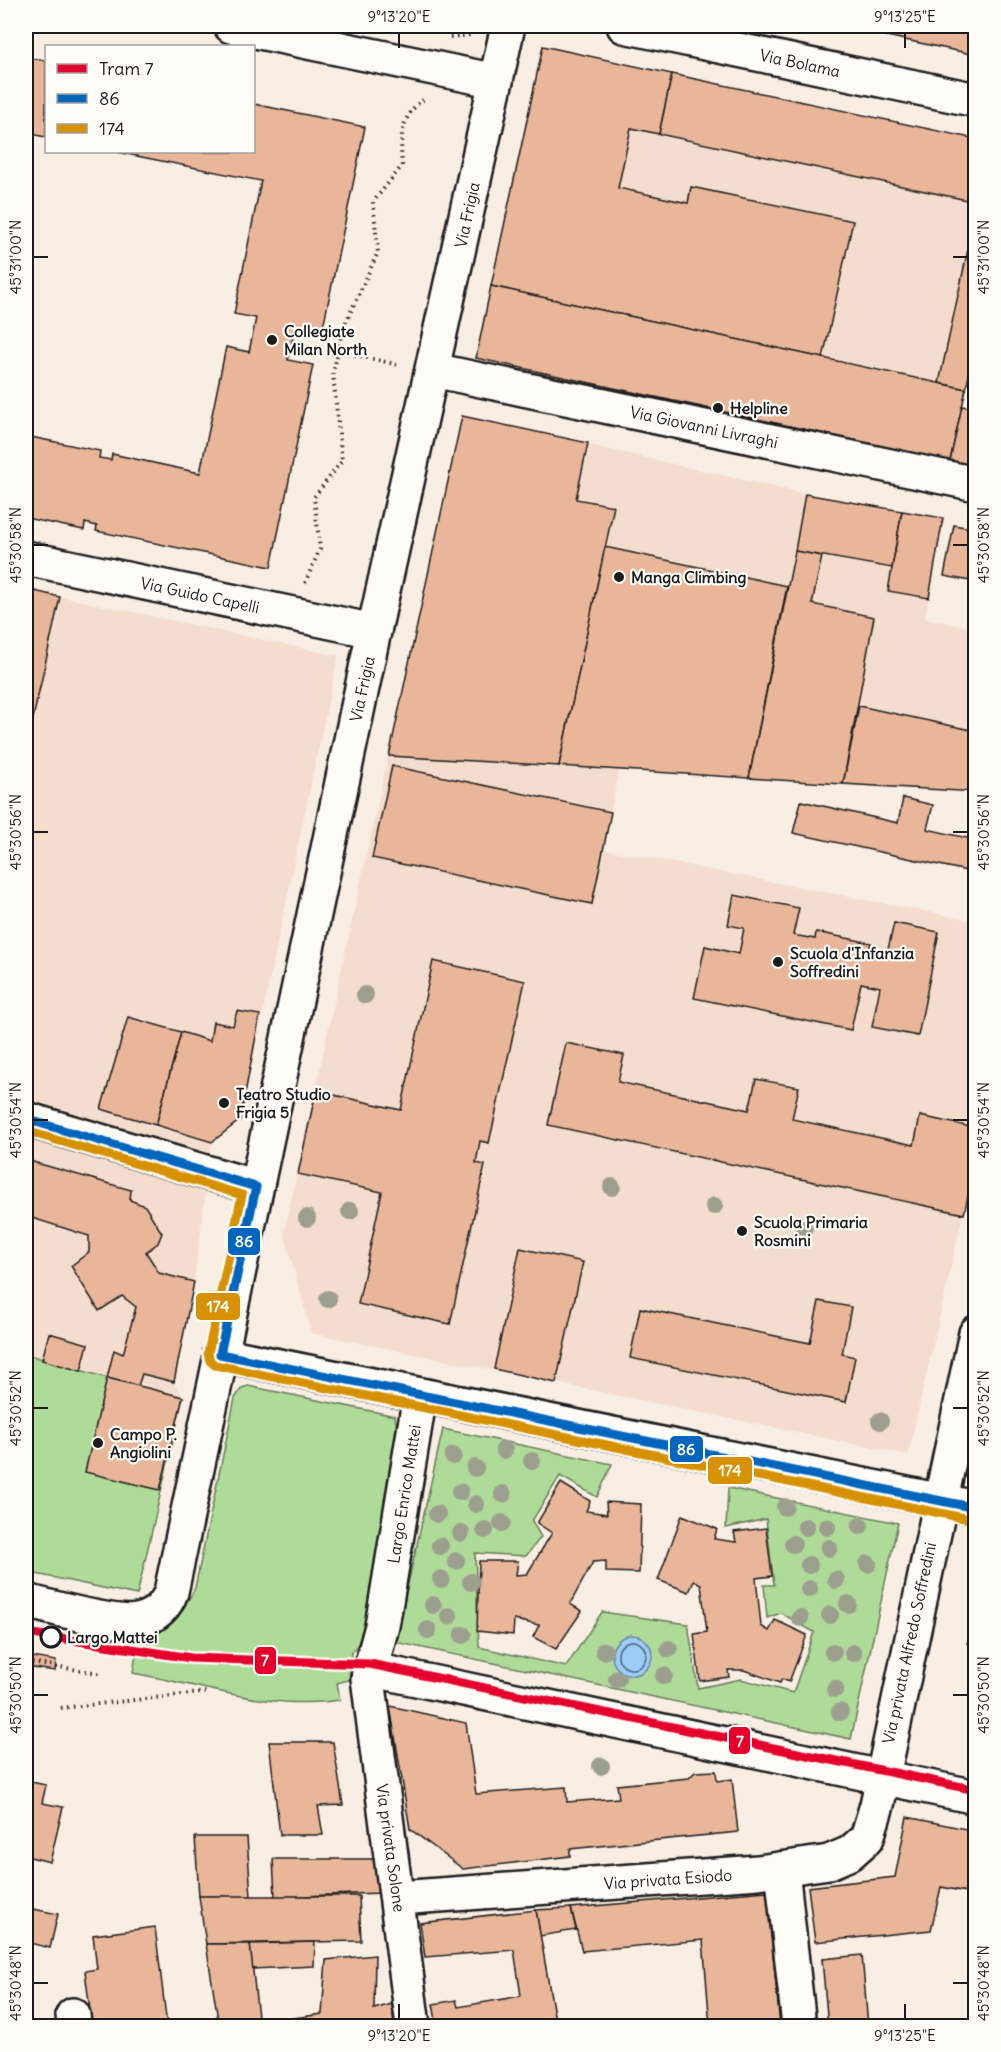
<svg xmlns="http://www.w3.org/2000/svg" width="1001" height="2052" font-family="Delius,sans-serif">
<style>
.built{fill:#f4ddce}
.green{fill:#afdb99;stroke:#667c5a;stroke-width:1.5}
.water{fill:#9cccf8;stroke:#6986a0;stroke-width:1.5}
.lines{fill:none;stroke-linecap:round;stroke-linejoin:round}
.shore{stroke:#4f6274;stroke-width:1.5}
.building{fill:#e9b69a;stroke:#1c1c1c;stroke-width:1.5}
.minor-casing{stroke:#1c1c1c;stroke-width:38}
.path{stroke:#1c1c1c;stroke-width:4;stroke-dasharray:1.5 4.5;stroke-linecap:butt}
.minor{stroke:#fdfcf7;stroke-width:33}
.bus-1-casing{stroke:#fdfcf7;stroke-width:14}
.bus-2-casing{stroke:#fdfcf7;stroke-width:14}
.bus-1{stroke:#0065bd;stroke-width:9}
.bus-2{stroke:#d69104;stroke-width:9}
.tram-1-casing{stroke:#fdfcf7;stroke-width:14}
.tram-1{stroke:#e4002b;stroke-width:9}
.tree{fill:#9c9f8e}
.ticks{fill:none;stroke:#1c1c1c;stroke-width:2}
.poi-dot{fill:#1c1c1c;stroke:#fdfcf7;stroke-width:2}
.stop-dot{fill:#fdfcf7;stroke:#1c1c1c;stroke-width:3}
.labels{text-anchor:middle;stroke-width:4.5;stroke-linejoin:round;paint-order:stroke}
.street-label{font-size:16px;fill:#1c1c1c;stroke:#fdfcf7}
.poi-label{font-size:16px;font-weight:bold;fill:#1c1c1c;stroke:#fdfcf7;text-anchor:start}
.stop-label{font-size:16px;font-weight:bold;fill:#1c1c1c;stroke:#fdfcf7;text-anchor:start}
.line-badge{stroke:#fdfcf7;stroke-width:2}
.badge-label{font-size:16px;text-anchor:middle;font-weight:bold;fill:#fff}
.neatline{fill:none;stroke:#1c1c1c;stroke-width:2}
.ticks-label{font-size:15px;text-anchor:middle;fill:#1c1c1c}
</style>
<rect width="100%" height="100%" fill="#f9eee4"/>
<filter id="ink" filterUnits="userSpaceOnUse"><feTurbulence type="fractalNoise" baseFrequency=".0167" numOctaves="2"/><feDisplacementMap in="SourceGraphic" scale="12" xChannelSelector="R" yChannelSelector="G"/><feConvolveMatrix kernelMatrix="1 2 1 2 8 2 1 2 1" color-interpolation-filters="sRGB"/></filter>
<g filter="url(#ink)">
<g class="built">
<path d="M543,46L975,139V345L950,461L476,358Z"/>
<path d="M462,416L805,494L943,518L925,618L975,629V792L619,770L603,849L975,921V1162L908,1455L311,1333L284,1233Z"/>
<path d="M26,589L338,656L240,1120L212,1142L194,1282L174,1382L183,1397L107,1378L26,1354Z"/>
</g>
<g class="green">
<path d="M26,1354L107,1378L183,1397L137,1595L26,1572Z"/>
<path d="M248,1386L395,1416L405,1484L366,1633L351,1653L349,1680L337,1683L340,1700C270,1711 201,1685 133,1673L139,1635C165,1623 183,1614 195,1588L235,1398L242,1388Z"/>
<path d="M443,1429L612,1464L597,1497L560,1476L532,1521L541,1537L526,1556L475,1553L479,1647L566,1667L602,1612L688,1624L698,1688L741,1679L793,1693L814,1632L781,1613L767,1618L764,1585H774L766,1519L726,1528L728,1488L898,1523L851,1739L395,1642Z"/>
</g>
<circle class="water" cx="632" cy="1655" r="20"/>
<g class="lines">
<circle class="shore" cx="632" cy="1655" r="14"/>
</g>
<g class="building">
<path d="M840,26H976V55Z"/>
<path d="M543,46L672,74L659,134L631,128L618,188L688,203L691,187L853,221L823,358L491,286Z"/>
<path d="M26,57L46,61V137L26,133Z"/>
<path d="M672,74L976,139V202L659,134Z"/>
<path d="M254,104L365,127L322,332L295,327L288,360L313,365L271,567L96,531L97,526L85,523L84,530L26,518V436L100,451L99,458L111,460L112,454L200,473L226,347L249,352L256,318L234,314L261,181L117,152H254Z"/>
<path d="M976,212V345L966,389L939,383Z"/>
<path d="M491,286L966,389L950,461L476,358Z"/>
<path d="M962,406L976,409V466L950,461Z"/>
<path d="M462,416L588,443L576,499L614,506L559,766L389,756Z"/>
<path d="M805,494L902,511L892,568L795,551Z"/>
<path d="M902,511L943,518L929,598L888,591Z"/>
<path d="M954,525L976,529V582L944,576Z"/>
<path d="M605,547L787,586L749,778L559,766Z"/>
<path d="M795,551L822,556L812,604L874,617L843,784L749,778Z"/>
<path d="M26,589L60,597L30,732L26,731Z"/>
<path d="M859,706L976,731V792L843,784Z"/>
<path d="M392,766L611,812L592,904L372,858Z"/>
<path d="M903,798L933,805L927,829L976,840V873L793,833L801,801L898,823Z"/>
<path d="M734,895L799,908L793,935L815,939L816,932L871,943L869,951L887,954L894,923L939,932L918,1036L872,1027L880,987L861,983L851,1030L694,998L705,946L739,954L744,928L728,925Z"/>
<path d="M433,961L525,981L489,1143L480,1141L476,1163L485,1165L450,1324L358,1304L382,1192L298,1174L316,1091L401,1110Z"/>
<path d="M237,1011L260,1015L240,1120L212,1142L156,1125L181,1032L210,1041L213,1022L233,1026Z"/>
<path d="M128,1017L181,1032L156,1125L101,1109Z"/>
<path d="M566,1043L624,1055L618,1082L749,1110L756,1079L799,1087L792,1119L914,1145L920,1116L976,1128V1162L964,1214L548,1125Z"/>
<path d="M26,1160L131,1190L130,1200L145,1206L162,1233L158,1243L146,1252L159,1273L194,1282L174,1382L142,1374L138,1386L107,1378L114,1350L123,1354L136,1307L122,1296L99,1311L71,1266L89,1252V1236L26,1216Z"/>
<path d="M520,1248L583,1262L556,1383L494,1369Z"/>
<path d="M819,1301L851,1307L842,1354L855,1357L846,1402L630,1358L640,1308L810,1343Z"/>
<path d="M49,1333L88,1344L81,1371L42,1360Z"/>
<path d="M107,1378L183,1397L160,1490L85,1472Z"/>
<path d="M561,1483L590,1501L586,1511L607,1514L606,1502L641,1504L639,1573L606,1572V1561L593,1562L570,1604L582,1611L556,1649L533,1637L539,1625L514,1620L513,1635L477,1631L479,1561H518L516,1575L527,1574L552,1533L537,1523Z"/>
<path d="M682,1515L717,1529L714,1539L736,1542L734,1532L766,1528L772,1576L756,1578L761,1626L769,1631L775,1620L807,1635L789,1682L782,1679L780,1683L744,1670H728L729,1677L700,1681L694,1634L707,1632L701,1584L694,1581L689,1592L658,1580Z"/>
<path d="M976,1623V1647L967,1643Z"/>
<path d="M26,1656L56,1661L55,1671L26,1667Z"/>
<path d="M390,1706L466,1723L476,1794L566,1787L567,1802L619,1798L617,1785L689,1778L695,1772L716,1771L717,1781L732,1779L738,1832L570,1849V1856L463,1869L410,1829Z"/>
<path d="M269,1742H333L343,1805L318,1806L323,1835H280Z"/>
<path d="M26,1781L46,1785L42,1803L63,1807L50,1862L26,1856Z"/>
<path d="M907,1817L976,1831V1894L941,1887L931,1930L815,1942L808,1887L895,1877Z"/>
<path d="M195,1837H247L251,1897L199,1896Z"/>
<path d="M273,1859H379L381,1893L275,1897Z"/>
<path d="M767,1891L780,2026H710L703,1940L582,1951L571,1908Z"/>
<path d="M199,1896H359L361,1941L206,1944Z"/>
<path d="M28,1908L58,1914L50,1948L26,1942Z"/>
<path d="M571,1908L576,1930L540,1936L536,1910Z"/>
<path d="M536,1910L556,2026H437L433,2004L456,2000L458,2007L521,1996L514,1950L425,1957L420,1923Z"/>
<path d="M155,1927L167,2026H92L85,1971L97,1969L93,1935Z"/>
<path d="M315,1942L314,1966L252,1969L250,1944Z"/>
<path d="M206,1944H250L259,2026H219Z"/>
<path d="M375,1955L374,2009L392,2004L394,2026H259V2023L322,2014L326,1960Z"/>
<path d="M862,1955L868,2026H828L822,1959Z"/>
</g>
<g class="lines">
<defs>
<g id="minor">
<path d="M231,26L496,81"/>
<path d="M624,26L976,100"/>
<path d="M433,370L976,484"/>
<path d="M26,558L374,631"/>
<path d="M26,1119L256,1187"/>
<path d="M220,1354L976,1508"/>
<path d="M26,1601C50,1607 121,1627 142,1620C156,1615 166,1606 171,1592L374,631L508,26"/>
<path d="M369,1669L976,1797"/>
<path d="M782,1869L799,2026"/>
<path d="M398,1898L758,1872L829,1862L850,1853L867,1838L877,1805L976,1333"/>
<path d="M73,2015L74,2026"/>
<path d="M413,2026L368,1678L382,1626L420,1395"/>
</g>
</defs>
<use href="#minor" class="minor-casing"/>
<g class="path">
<path d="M450,37L472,35"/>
<path d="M337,351L399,365"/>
<path d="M305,583L320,549L314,497L342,461L333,374L342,331L378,252L373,202L402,166C400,140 400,116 423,100"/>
<path d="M26,1662L99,1673"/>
<path d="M61,1708L209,1692"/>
</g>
<use href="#minor" class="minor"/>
<defs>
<path id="bus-1" d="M26,1119L256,1187L220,1354L976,1508"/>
<path id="bus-2" d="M26,1131L242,1195L208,1353L210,1361L215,1365L974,1520"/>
</defs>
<use href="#bus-1" class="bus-1-casing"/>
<use href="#bus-2" class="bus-2-casing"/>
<use href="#bus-1" class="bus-1"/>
<use href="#bus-2" class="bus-2"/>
<defs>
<path id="tram-1" d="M26,1633L191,1658L370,1664L976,1790"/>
</defs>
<use href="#tram-1" class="tram-1-casing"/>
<use href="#tram-1" class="tram-1"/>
</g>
<g class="tree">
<circle cx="365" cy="995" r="9"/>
<circle cx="612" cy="1187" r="9"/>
<circle cx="714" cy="1206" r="9"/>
<circle cx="350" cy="1211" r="9"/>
<circle cx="307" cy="1218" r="9"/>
<circle cx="804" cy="1228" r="9"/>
<circle cx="328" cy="1299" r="9"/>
<circle cx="880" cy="1421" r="9"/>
<circle cx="504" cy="1450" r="9"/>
<circle cx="453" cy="1456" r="9"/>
<circle cx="532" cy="1461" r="9"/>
<circle cx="475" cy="1468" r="9"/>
<circle cx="460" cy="1492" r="9"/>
<circle cx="503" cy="1494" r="9"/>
<circle cx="476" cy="1504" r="9"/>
<circle cx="785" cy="1507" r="9"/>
<circle cx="437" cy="1514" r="9"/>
<circle cx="502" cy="1523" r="9"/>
<circle cx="860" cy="1526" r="9"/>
<circle cx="806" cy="1527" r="9"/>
<circle cx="827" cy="1527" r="9"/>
<circle cx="485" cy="1530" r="9"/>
<circle cx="461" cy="1533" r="9"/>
<circle cx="793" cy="1544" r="9"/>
<circle cx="440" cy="1546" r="9"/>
<circle cx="829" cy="1548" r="9"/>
<circle cx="456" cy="1561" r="9"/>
<circle cx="868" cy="1564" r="9"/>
<circle cx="809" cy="1565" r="9"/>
<circle cx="441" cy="1579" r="9"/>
<circle cx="836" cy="1580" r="9"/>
<circle cx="471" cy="1582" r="9"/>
<circle cx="809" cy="1589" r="9"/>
<circle cx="848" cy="1604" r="9"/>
<circle cx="433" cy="1605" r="9"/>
<circle cx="830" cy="1615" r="9"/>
<circle cx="449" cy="1616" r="9"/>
<circle cx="800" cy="1618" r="9"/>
<circle cx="428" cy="1630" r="9"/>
<circle cx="463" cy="1635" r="9"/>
<circle cx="669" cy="1649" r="9"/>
<circle cx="604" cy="1651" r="9"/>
<circle cx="833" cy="1652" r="9"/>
<circle cx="853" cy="1653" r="9"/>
<circle cx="664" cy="1676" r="9"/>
<circle cx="617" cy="1679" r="9"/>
<circle cx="835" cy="1689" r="9"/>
<circle cx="840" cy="1712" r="9"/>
<circle cx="601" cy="1766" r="9"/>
</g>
</g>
<path class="ticks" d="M399,33V48M905,33V48M33,257H48M953,257H968M33,545H48M953,545H968M33,832H48M953,832H968M33,1120H48M953,1120H968M33,1408H48M953,1408H968M33,1695H48M953,1695H968M33,1983H48M953,1983H968M399,2004V2019M905,2004V2019"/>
<g class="poi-dot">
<circle cx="272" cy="340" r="6"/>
<circle cx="718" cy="408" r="6"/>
<circle cx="619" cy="577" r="6"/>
<circle cx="778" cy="962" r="6"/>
<circle cx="224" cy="1103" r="6"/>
<circle cx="742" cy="1231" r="6"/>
<circle cx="98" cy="1443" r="6"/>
</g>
<circle class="stop-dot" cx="51" cy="1637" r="10"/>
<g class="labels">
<g class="street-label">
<text transform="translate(800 63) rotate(12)" y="6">Via Bolama</text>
<text transform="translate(467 215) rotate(-78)" y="6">Via Frigia</text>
<text transform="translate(704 427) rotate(12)" y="6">Via Giovanni Livraghi</text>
<text transform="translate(200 595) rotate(12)" y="6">Via Guido Capelli</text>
<text transform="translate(362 689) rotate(-78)" y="6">Via Frigia</text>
<text transform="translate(404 1494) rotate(-81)" y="6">Largo Enrico Mattei</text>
<text transform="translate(909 1643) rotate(-78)" y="6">Via privata Alfredo Soffredini</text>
<text transform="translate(391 1848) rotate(82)" y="6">Via privata Solone</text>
<text transform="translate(668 1879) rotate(-4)" y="6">Via privata Esiodo</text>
</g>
<g class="poi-label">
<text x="284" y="337">Collegiate<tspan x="284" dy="18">Milan North</tspan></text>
<text x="730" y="414">Helpline</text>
<text x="631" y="583">Manga Climbing</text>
<text x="790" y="959">Scuola d'Infanzia<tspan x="790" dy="18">Soffredini</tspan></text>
<text x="236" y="1100">Teatro Studio<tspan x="236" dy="18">Frigia 5</tspan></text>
<text x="754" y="1228">Scuola Primaria<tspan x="754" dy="18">Rosmini</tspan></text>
<text x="110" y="1440">Campo P.<tspan x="110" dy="18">Angiolini</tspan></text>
</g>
<g class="stop-label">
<text x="67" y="1643">Largo Mattei</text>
</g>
</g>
<g class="line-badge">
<rect x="227" y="1227" width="34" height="29" rx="6" fill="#0065bd"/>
<rect x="195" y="1292" width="46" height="29" rx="6" fill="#d69104"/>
<rect x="669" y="1435" width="35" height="28" rx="6" fill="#0065bd"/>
<rect x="707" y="1456" width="46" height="29" rx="6" fill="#d69104"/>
<rect x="254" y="1646" width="23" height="29" rx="6" fill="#e4002b"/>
<rect x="728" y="1726" width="23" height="29" rx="6" fill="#e4002b"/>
</g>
<g class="badge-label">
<text x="244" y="1247">86</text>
<text x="218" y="1312">174</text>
<text x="686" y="1455">86</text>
<text x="730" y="1476">174</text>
<text x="265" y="1666">7</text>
<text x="740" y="1747">7</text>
</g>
<rect width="1001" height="2052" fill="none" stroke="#fdfcf7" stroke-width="66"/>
<rect x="45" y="45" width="210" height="108" fill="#fdfcf7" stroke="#a3a29f" stroke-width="1.5"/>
<rect x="57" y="64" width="30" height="9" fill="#e4002b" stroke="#a3a29f" stroke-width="1.5"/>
<text x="99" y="75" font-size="18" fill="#1c1c1c">Tram 7</text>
<rect x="57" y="94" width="30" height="9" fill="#0065bd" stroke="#a3a29f" stroke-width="1.5"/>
<text x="99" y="105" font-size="18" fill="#1c1c1c">86</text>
<rect x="57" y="124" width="30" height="9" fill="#d69104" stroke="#a3a29f" stroke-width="1.5"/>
<text x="99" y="135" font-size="18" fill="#1c1c1c">174</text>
<rect x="33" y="33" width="935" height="1986" class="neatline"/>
<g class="ticks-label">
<text x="399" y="22">9°13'20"E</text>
<text x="905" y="22">9°13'25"E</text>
<text transform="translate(16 257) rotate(-90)" y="5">45°31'00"N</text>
<text transform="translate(984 257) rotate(-90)" y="5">45°31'00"N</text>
<text transform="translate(16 545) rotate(-90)" y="5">45°30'58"N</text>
<text transform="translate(984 545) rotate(-90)" y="5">45°30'58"N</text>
<text transform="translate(16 832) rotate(-90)" y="5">45°30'56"N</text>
<text transform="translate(984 832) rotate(-90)" y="5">45°30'56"N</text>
<text transform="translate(16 1120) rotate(-90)" y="5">45°30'54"N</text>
<text transform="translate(984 1120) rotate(-90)" y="5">45°30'54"N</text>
<text transform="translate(16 1408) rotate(-90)" y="5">45°30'52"N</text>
<text transform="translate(984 1408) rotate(-90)" y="5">45°30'52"N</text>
<text transform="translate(16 1695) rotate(-90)" y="5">45°30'50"N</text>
<text transform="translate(984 1695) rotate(-90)" y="5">45°30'50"N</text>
<text transform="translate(16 1983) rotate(-90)" y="5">45°30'48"N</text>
<text transform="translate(984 1983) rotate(-90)" y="5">45°30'48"N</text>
<text x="399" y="2041">9°13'20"E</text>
<text x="905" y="2041">9°13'25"E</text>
</g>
</svg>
